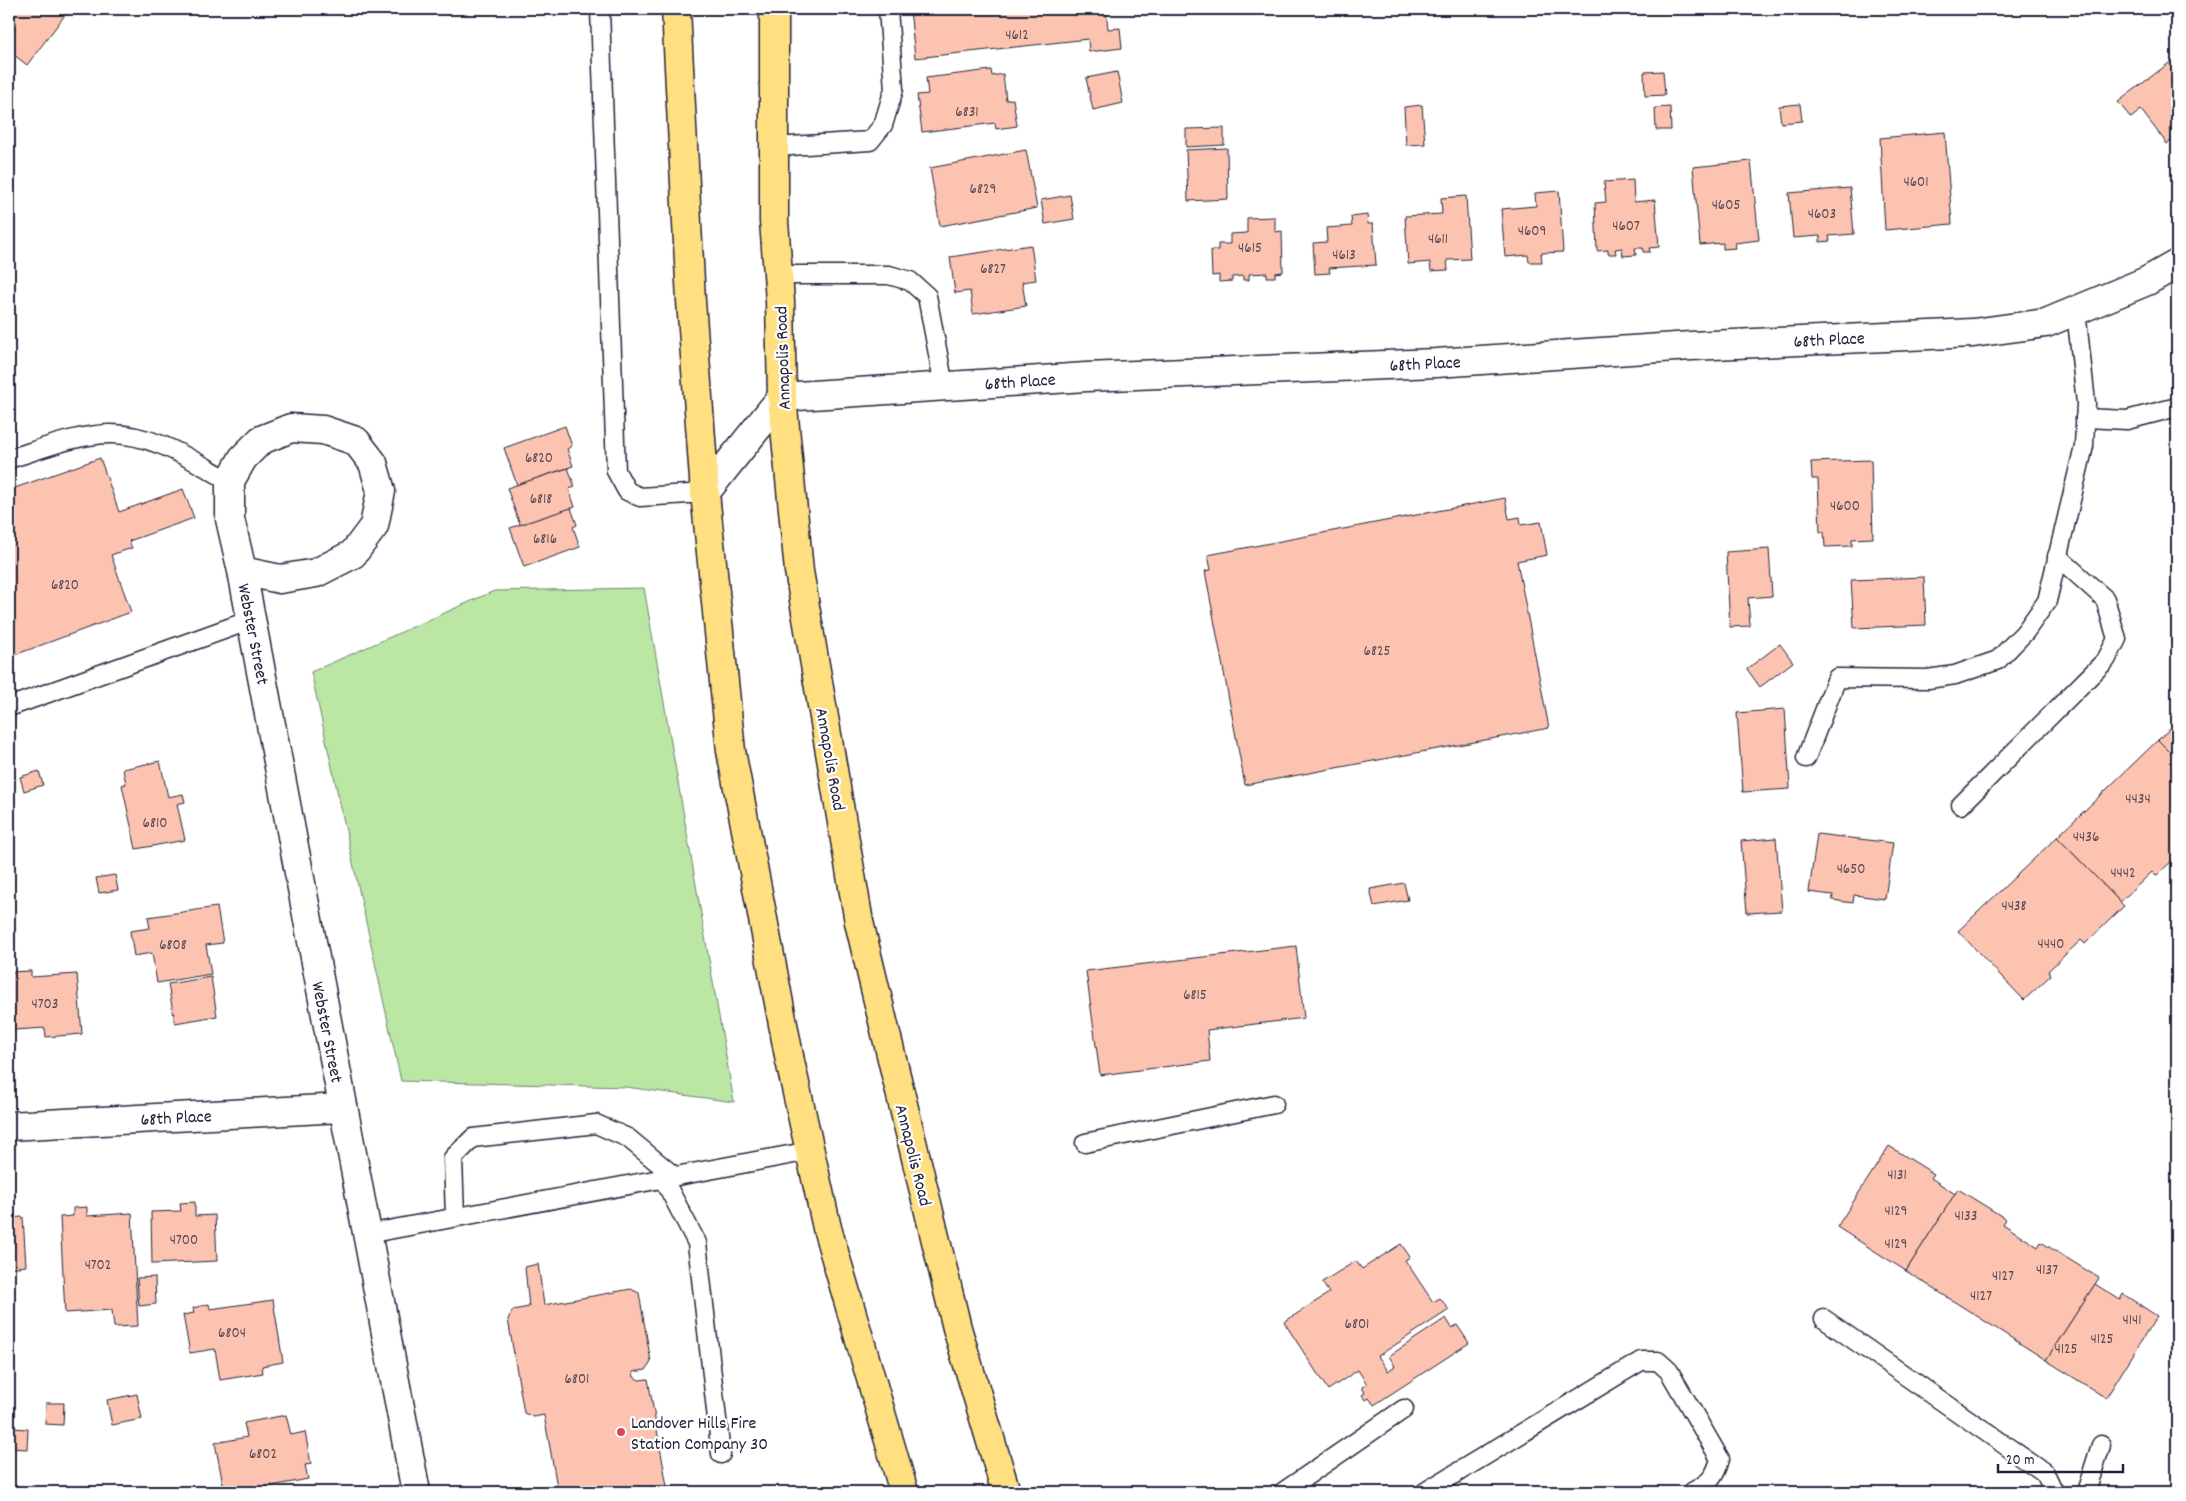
<svg xmlns="http://www.w3.org/2000/svg" width="2186" height="1501" font-family="Dekko,sans-serif">
<style>
.green{fill:#bbe6a3;stroke:#6e846f}
.building{fill:#fcc4b0;stroke:#22223b}
.lines{fill:none;stroke-linecap:round;stroke-linejoin:round}
.service-casing{stroke:#22223b;stroke-width:21}
.minor-casing{stroke:#22223b;stroke-width:31}
.primary-casing{stroke:#22223b;stroke-width:31}
.service{stroke:#fff;stroke-width:18}
.minor{stroke:#fff;stroke-width:28}
.primary{stroke:#ffdf80;stroke-width:28}
.poi-dot{fill:#d1495b;stroke:#fff;stroke-width:2}
.labels{text-anchor:middle;stroke-width:4.5;stroke-linejoin:round;paint-order:stroke}
.number-label{font-size:15px;fill:#584a58}
.street-label{font-size:18px;fill:#22223b;stroke:#fff}
.poi-label{font-size:18px;fill:#22223b;stroke:#fff;text-anchor:start}
</style>
<rect width="100%" height="100%" fill="#fff"/>
<filter id="ink" filterUnits="userSpaceOnUse"><feTurbulence type="fractalNoise" baseFrequency=".02" numOctaves="2"/><feDisplacementMap in="SourceGraphic" scale="10" xChannelSelector="R" yChannelSelector="G"/><feConvolveMatrix kernelMatrix="1 2 1 2 8 2 1 2 1" color-interpolation-filters="sRGB"/></filter>
<g filter="url(#ink)">
<path class="green" d="M644,588L734,1102L626,1087L401,1081L311,672L494,591Z"/>
<g class="building">
<path d="M9,9H56L65,15L27,65L9,51Z"/>
<path d="M910,9H1106L1108,29L1120,28L1122,48L1089,52L1088,39L915,58Z"/>
<path d="M2177,57V137L2167,144L2141,110L2131,118L2118,102Z"/>
<path d="M991,70L992,76L1003,74L1006,100L1013,99L1017,126L996,129L995,123L922,132L917,95L928,94L926,78Z"/>
<path d="M1663,71L1665,95L1645,96L1644,72Z"/>
<path d="M1117,72L1123,103L1093,110L1086,78Z"/>
<path d="M1800,104L1802,121L1781,123L1779,106Z"/>
<path d="M1422,105L1425,144L1406,145L1404,107Z"/>
<path d="M1670,107L1671,130H1656L1655,108Z"/>
<path d="M1224,128V145L1186,147V129Z"/>
<path d="M1945,132L1952,224L1885,230L1880,138Z"/>
<path d="M1227,148L1228,199L1188,201L1186,150Z"/>
<path d="M1026,150L1037,208L940,226L930,168Z"/>
<path d="M1751,161L1759,240L1735,243L1736,248L1723,249V243L1700,245L1693,167Z"/>
<path d="M1633,180L1634,202L1655,200L1659,247L1649,248L1650,252H1643V248H1635L1636,255L1623,256L1622,248L1615,249L1616,254H1608V250L1597,251L1595,203L1606,202L1604,182Z"/>
<path d="M1850,188L1854,234L1829,236L1830,241L1820,242V236L1793,238L1789,193Z"/>
<path d="M1559,191L1563,252L1541,253L1542,262H1529L1528,255L1505,257L1501,209L1536,206L1535,193Z"/>
<path d="M1070,195L1074,219L1045,224L1041,200Z"/>
<path d="M1466,196L1470,259L1447,260L1448,270L1431,271L1430,262L1408,264L1405,216L1442,214L1441,198Z"/>
<path d="M1367,215L1368,224H1373L1376,265L1329,268L1330,273L1315,274L1313,243L1327,242L1326,228L1352,226L1351,217Z"/>
<path d="M1275,217V232L1282,231L1283,272L1275,273V277H1267V273L1249,274V280H1243V276L1232,277V281L1219,282V275L1212,276L1211,250H1218V244H1230V234L1247,233V218Z"/>
<path d="M1031,245L1036,280L1022,282L1026,306L973,314L970,291L955,293L950,257Z"/>
<path d="M565,426L572,446L567,449L573,466L517,485L504,448Z"/>
<path d="M100,458L119,512L183,489L194,518L129,541L132,548L111,555L131,612L9,657V490Z"/>
<path d="M1871,460L1873,538L1852,539V546L1825,547L1824,532H1820L1818,479H1812L1811,462Z"/>
<path d="M568,468L575,487L569,489L575,507L520,525L507,488Z"/>
<path d="M1505,498L1509,519L1520,517L1521,525L1541,522L1547,555L1517,561L1549,728L1245,785L1205,571L1211,570L1208,555Z"/>
<path d="M571,508L577,525L573,527L580,547L524,567L510,528Z"/>
<path d="M1769,549L1772,596L1748,598L1750,626L1730,627L1726,552Z"/>
<path d="M1924,577L1926,625L1854,628L1851,580Z"/>
<path d="M1780,644L1793,662L1760,687L1747,669Z"/>
<path d="M1785,709L1790,789L1743,792L1737,713Z"/>
<path d="M2177,722V759L2158,740Z"/>
<path d="M2158,740L2177,759V856L2156,876L2152,872L2120,902L2057,837Z"/>
<path d="M160,761L168,797L183,794L185,802L177,804L185,840L136,849L122,785L126,784L123,769Z"/>
<path d="M39,771L43,785L24,791L20,777Z"/>
<path d="M1817,834L1893,843L1885,899L1854,895L1853,903L1832,900L1833,895L1809,892Z"/>
<path d="M2057,837L2124,906L2085,944L2081,940L2048,971L2051,975L2024,1000L1958,931Z"/>
<path d="M1776,838L1782,911L1747,913L1741,841Z"/>
<path d="M115,875L118,890L99,893L96,878Z"/>
<path d="M1404,883L1408,900L1374,906L1370,889Z"/>
<path d="M217,907L223,943L206,945L211,974L157,983L152,953L134,956L130,931L150,928L148,917Z"/>
<path d="M1296,946L1304,1018L1207,1030L1210,1061L1100,1075L1086,971Z"/>
<path d="M31,971V977L77,974L82,1034L46,1037L45,1028L14,1030L9,972Z"/>
<path d="M211,977L217,1016L175,1023L168,984Z"/>
<path d="M1889,1146L1934,1174L1931,1178L1955,1194L1906,1271L1837,1227Z"/>
<path d="M1958,1189L2006,1219L2003,1224L2038,1247L2041,1242L2099,1278L2046,1360L1906,1271Z"/>
<path d="M195,1202V1216L215,1215L217,1261L152,1264L151,1212L181,1211L180,1203Z"/>
<path d="M87,1207V1216L132,1213L138,1326L114,1327L112,1310L65,1313L60,1217L73,1216V1208Z"/>
<path d="M23,1217L26,1266L9,1268V1218Z"/>
<path d="M1401,1244L1410,1257L1405,1260L1433,1302L1440,1298L1449,1310L1378,1356L1388,1371L1395,1366L1389,1356L1446,1318L1452,1328L1457,1325L1469,1343L1374,1405L1369,1398L1366,1400L1362,1395L1365,1393L1362,1387L1367,1384L1358,1370L1328,1390L1284,1322L1329,1293L1322,1282L1356,1261L1362,1269Z"/>
<path d="M538,1264L544,1305L631,1289L639,1293L651,1362L646,1370L633,1372L634,1377L639,1380L648,1379L668,1492H558L544,1415L534,1417L524,1413L508,1319L513,1310L529,1307L525,1267Z"/>
<path d="M155,1277L156,1304L139,1306L137,1278Z"/>
<path d="M2095,1284L2120,1300L2123,1294L2157,1316L2106,1398L2046,1360Z"/>
<path d="M273,1300L283,1362L262,1366L263,1373L220,1380L215,1349L190,1353L183,1315L194,1313L193,1308L209,1304L210,1309Z"/>
<path d="M137,1394L142,1419L112,1425L107,1400Z"/>
<path d="M46,1403H64L63,1425L45,1424Z"/>
<path d="M286,1415L291,1435L305,1432L311,1464L305,1465L308,1479L256,1489L257,1492H212L224,1489L215,1443L247,1437L244,1423Z"/>
<path d="M10,1428L28,1429L27,1449L9,1448Z"/>
</g>
<g class="lines">
<defs>
<g id="service">
<path d="M600,9L616,471L627,491L640,497L705,493"/>
<path d="M774,147L870,141L883,125L894,89L888,9"/>
<path d="M778,275H889L910,281L927,296L944,386"/>
<path d="M2085,418L2127,420L2177,407"/>
<path d="M9,459C41,449 75,435 109,434C153,433 193,461 230,481"/>
<path d="M9,707L251,620"/>
<path d="M1806,758L1837,678L1928,679L1955,675L1998,660L2025,632L2047,601L2084,446L2086,403L2076,311"/>
<path d="M1961,805L2106,660L2117,639L2105,599L2057,556"/>
<path d="M1085,1143L1274,1104"/>
<path d="M663,1178L697,1243L721,1454"/>
<path d="M455,1217L453,1158L473,1138L596,1124L628,1138L674,1176"/>
<path d="M367,1234L810,1151"/>
<path d="M1824,1319L2045,1473L2054,1492"/>
<path d="M1283,1492L1404,1409"/>
<path d="M1425,1492L1641,1361H1658L1669,1371L1720,1459C1715,1478 1709,1483 1692,1492"/>
<path d="M2086,1492L2101,1445"/>
</g>
<g id="minor">
<path d="M705,493L782,397L1086,377L1436,363L1691,346L1973,333L2046,323L2147,281L2177,264"/>
<path d="M242,571L280,579L316,573L353,554L374,526L381,491L373,463L356,441L323,430L291,428L261,440L243,458L230,481V519L242,571L416,1492"/>
<path d="M9,1126L342,1108"/>
</g>
<g id="primary">
<path d="M676,9L691,301L705,493L731,751L790,1061L827,1228L904,1492"/>
<path d="M774,9V221L780,301L782,397L799,571L859,922L957,1328L1006,1492"/>
</g>
</defs>
<use href="#service" class="service-casing"/>
<use href="#minor" class="minor-casing"/>
<use href="#primary" class="primary-casing"/>
<use href="#service" class="service"/>
<use href="#minor" class="minor"/>
<use href="#primary" class="primary"/>
</g>
</g>
<circle class="poi-dot" cx="621" cy="1432" r="5"/>
<g class="labels">
<g class="number-label">
<text x="1017" y="39">4612</text>
<text x="967" y="116">6831</text>
<text x="1916" y="186">4601</text>
<text x="983" y="193">6829</text>
<text x="1726" y="209">4605</text>
<text x="1822" y="218">4603</text>
<text x="1626" y="230">4607</text>
<text x="1532" y="235">4609</text>
<text x="1438" y="243">4611</text>
<text x="1250" y="252">4615</text>
<text x="1344" y="259">4613</text>
<text x="993" y="273">6827</text>
<text x="539" y="462">6820</text>
<text x="541" y="503">6818</text>
<text x="1845" y="510">4600</text>
<text x="545" y="543">6816</text>
<text x="65" y="589">6820</text>
<text x="1377" y="655">6825</text>
<text x="2138" y="803">4434</text>
<text x="155" y="827">6810</text>
<text x="2086" y="841">4436</text>
<text x="1851" y="873">4650</text>
<text x="2123" y="877">4442</text>
<text x="2014" y="910">4438</text>
<text x="2051" y="948">4440</text>
<text x="173" y="949">6808</text>
<text x="1195" y="999">6815</text>
<text x="45" y="1008">4703</text>
<text x="1897" y="1179">4131</text>
<text x="1896" y="1215">4129</text>
<text x="1966" y="1220">4133</text>
<text x="184" y="1244">4700</text>
<text x="1896" y="1248">4129</text>
<text x="98" y="1269">4702</text>
<text x="2047" y="1274">4137</text>
<text x="2003" y="1280">4127</text>
<text x="1981" y="1300">4127</text>
<text x="2132" y="1324">4141</text>
<text x="1357" y="1328">6801</text>
<text x="232" y="1337">6804</text>
<text x="2102" y="1343">4125</text>
<text x="2066" y="1353">4125</text>
<text x="577" y="1383">6801</text>
<text x="263" y="1458">6802</text>
</g>
<g class="street-label">
<text transform="translate(1829 339) rotate(-3)" y="6">68th Place</text>
<text transform="translate(782 358) rotate(-92)" y="6">Annapolis Road</text>
<text transform="translate(1425 363) rotate(-3)" y="6">68th Place</text>
<text transform="translate(1020 381) rotate(-4)" y="6">68th Place</text>
<text transform="translate(254 634) rotate(79)" y="6">Webster Street</text>
<text transform="translate(831 759) rotate(80)" y="6">Annapolis Road</text>
<text transform="translate(328 1032) rotate(79)" y="6">Webster Street</text>
<text transform="translate(176 1117) rotate(-3)" y="6">68th Place</text>
<text transform="translate(914 1155) rotate(76)" y="6">Annapolis Road</text>
</g>
<g class="poi-label">
<text x="631" y="1428">Landover Hills Fire<tspan x="631" dy="21">Station Company 30</tspan></text>
</g>
</g>
<rect width="2186" height="1501" fill="none" stroke="#fff" stroke-width="30"/>
<rect x="15" y="15" width="2156" height="1471" fill="none" stroke="#22223b" stroke-width="2" filter="url(#ink)"/>
<path d="M1998 1464v8h125v-8" fill="none" stroke="#22223b" stroke-width="2.5"/>
<text x="2006" y="1464" font-size="15" fill="#22223b" stroke="#ffffff" stroke-width="4" paint-order="stroke">20 m</text>
</svg>
